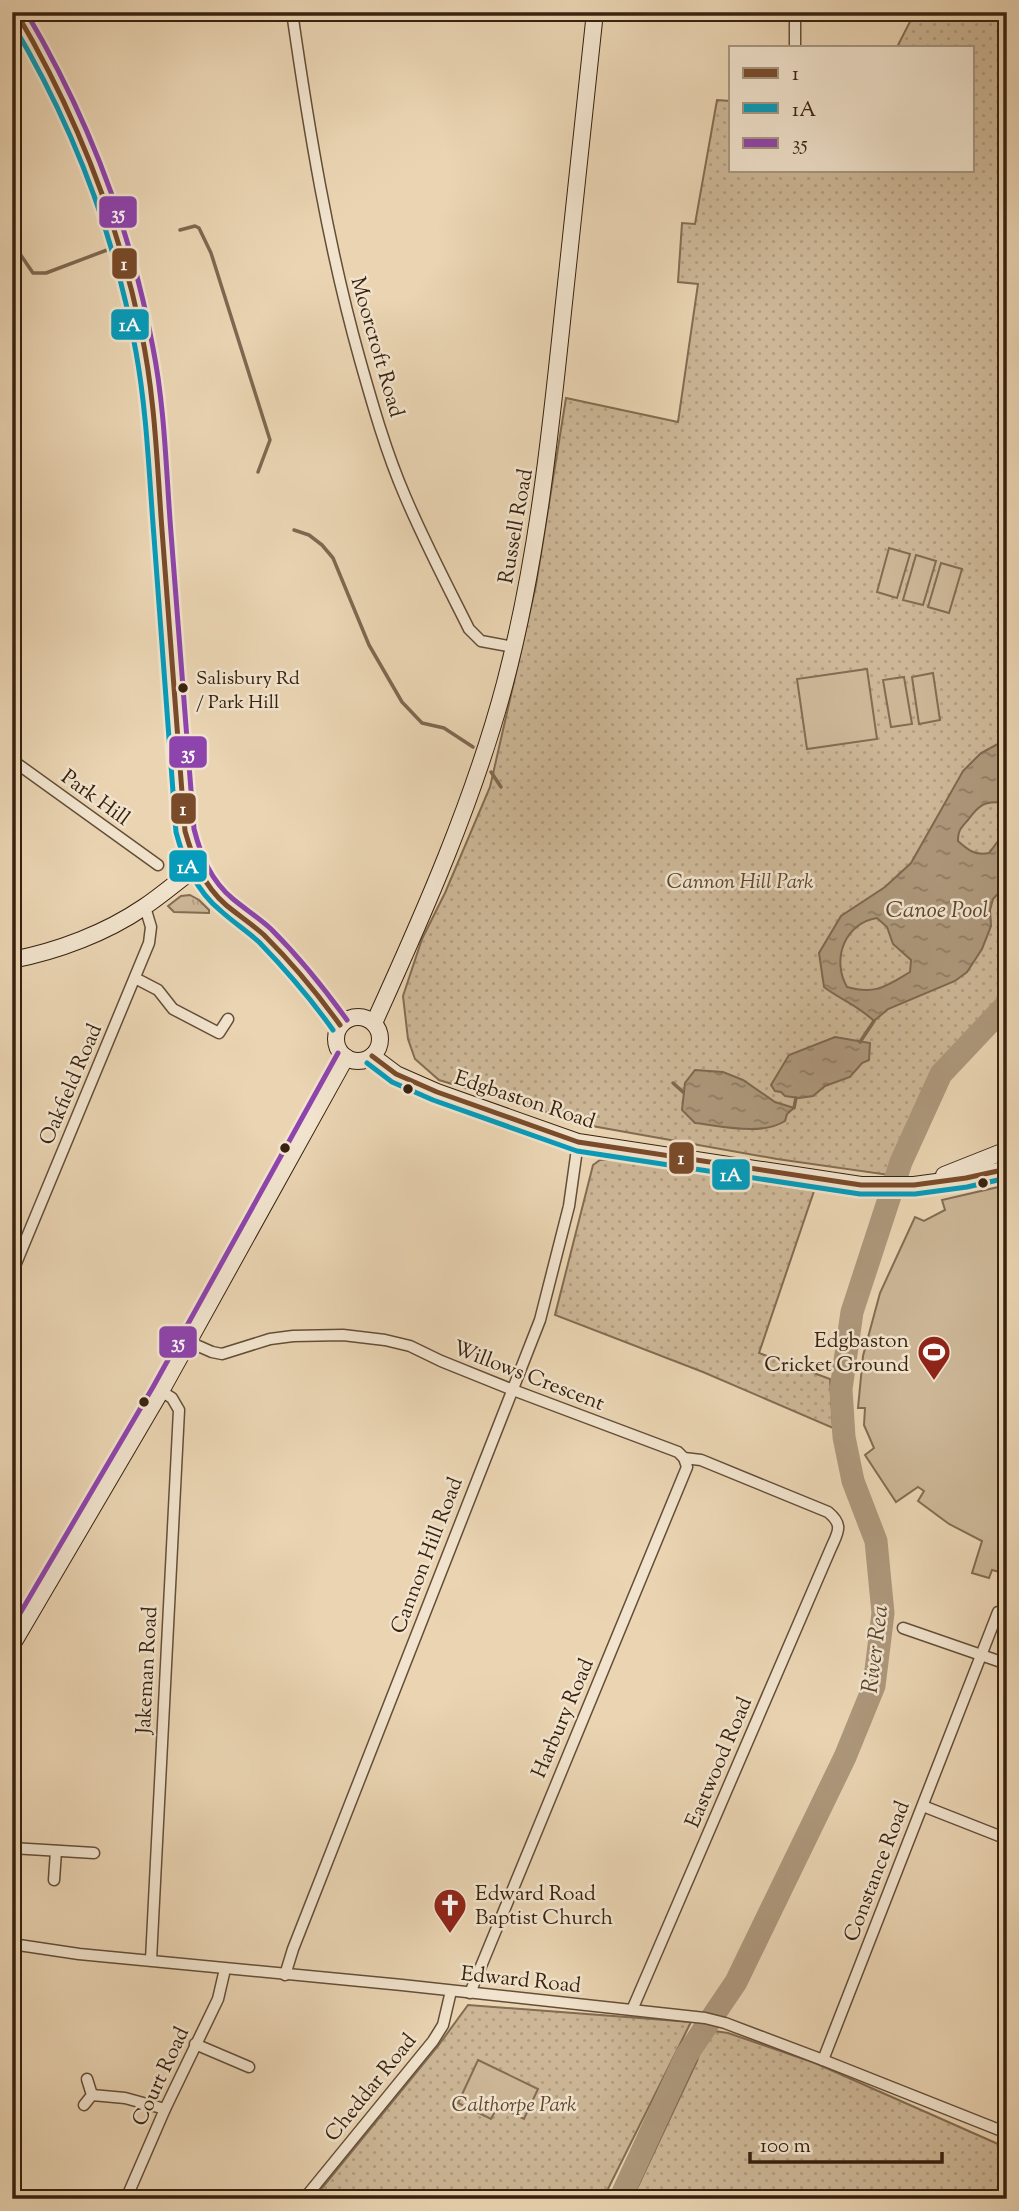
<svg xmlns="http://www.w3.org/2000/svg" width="1019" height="2211" font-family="'Sorts Mill Goudy',serif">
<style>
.grass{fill:url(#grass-tufts);stroke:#826c52;stroke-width:2}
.park{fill:url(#park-dots);stroke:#826c52;stroke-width:2}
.pitch{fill:#ccb696;stroke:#826c52;stroke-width:2}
.water{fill:url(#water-ripples);stroke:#7e6850;stroke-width:2;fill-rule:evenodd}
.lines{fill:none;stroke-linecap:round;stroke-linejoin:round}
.stream{stroke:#7e6850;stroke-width:3.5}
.river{stroke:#ad977b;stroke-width:23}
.street-casing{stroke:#644e38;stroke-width:13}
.secondary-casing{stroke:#38220f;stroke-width:18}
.street{stroke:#f1e3cd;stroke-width:10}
.secondary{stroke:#f1e3cd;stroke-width:16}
.bus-1-casing{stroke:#f1e3cd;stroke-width:10}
.bus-2-casing{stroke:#f1e3cd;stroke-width:10}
.bus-3-casing{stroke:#f1e3cd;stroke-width:10}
.bus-1{stroke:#7a4b2a;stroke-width:5}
.bus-2{stroke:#069cbb;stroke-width:5}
.bus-3{stroke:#8e44ad;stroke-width:5}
.bus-dot{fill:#38220f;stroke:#f1e3cd;stroke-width:2.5}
.labels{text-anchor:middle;stroke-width:5;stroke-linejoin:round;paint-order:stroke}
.bus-label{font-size:19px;fill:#38220f;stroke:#f1e3cd;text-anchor:start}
.street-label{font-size:21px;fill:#38220f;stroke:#f1e3cd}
.park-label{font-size:21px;font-style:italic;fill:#5d4731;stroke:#f1e3cd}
.poi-label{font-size:21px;fill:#38220f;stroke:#f1e3cd;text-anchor:end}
.water-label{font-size:23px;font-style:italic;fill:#5b452f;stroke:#f1e3cd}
.line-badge{stroke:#f1e3cd;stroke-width:2.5}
.badge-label{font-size:19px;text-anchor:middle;font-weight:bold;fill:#fff}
</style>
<defs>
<pattern id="grass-tufts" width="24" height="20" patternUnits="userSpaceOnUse" patternTransform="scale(1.75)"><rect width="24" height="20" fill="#ccb696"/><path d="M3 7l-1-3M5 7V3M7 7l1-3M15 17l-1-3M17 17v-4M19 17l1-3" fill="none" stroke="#b09c80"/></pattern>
<pattern id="park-dots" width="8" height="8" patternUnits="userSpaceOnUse" patternTransform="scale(1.75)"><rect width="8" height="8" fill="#ccb696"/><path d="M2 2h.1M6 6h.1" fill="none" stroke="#b09c80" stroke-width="1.8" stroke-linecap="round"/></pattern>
<pattern id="water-ripples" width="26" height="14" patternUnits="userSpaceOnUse" patternTransform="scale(1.75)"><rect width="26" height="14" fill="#ad977b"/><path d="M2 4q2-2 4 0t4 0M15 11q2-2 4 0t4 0" fill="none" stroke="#8e7b63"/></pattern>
</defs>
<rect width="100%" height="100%" fill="#ead4b2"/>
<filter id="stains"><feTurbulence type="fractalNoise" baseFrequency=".00286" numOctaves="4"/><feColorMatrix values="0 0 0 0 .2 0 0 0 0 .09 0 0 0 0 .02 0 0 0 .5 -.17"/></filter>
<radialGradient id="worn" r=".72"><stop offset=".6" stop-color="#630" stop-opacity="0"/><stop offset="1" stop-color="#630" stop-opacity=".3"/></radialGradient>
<path class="grass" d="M190,895L199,900L209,910V913L174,912L168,906L181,896Z"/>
<g class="park">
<path d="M915,12H1007V992L999,1006L934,1073L889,1175L777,1159L592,1126L439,1080L415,1059L408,1039L403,996L422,939L445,893L490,787L536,585L566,398L678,422L698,284L678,282L682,223L695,224L717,100L730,101V170H972V47H897Z"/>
<path d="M613,1159L814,1191L759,1353L830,1379L833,1428L703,1372L555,1315L593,1165L600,1160Z"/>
<path d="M468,2005L691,2022L603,2199H313L438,2046Z"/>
<path d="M707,2030L728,2033L815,2063L1007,2148V2199H632L697,2061Z"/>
</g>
<g class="pitch">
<path d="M889,548L910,554L897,598L877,592Z"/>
<path d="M916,555L936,561L923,605L903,600Z"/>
<path d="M941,563L962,569L949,613L928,607Z"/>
<path d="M867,669L877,739L807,749L797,679Z"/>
<path d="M933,673L940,720L919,724L912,677Z"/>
<path d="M904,677L912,724L891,727L883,680Z"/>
<path d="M1007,1185V1574L992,1570L989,1578L972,1573L982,1541L949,1524L918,1501L924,1491L918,1487L896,1502L865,1455L874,1448L864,1425L865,1408H858L863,1356L880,1293L915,1217L924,1221L945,1210L942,1200Z"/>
<path d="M478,2060L538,2089L524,2119L498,2106L491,2119L458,2103Z"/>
</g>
<g class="water">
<path d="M1007,739V816L1003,803C985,800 978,806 968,820C961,828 958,830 958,841C968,850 975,856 989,853L998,841L1007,820V884L993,899L990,910L991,926L982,949L967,972L955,981L888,1009L874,1021C857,1005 841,1000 824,987L819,953L841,916L885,887L911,863L963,771L981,753ZM877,918L887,927L893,944L911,960L910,972C886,986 876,995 847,987C831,959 845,923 877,918Z"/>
<path d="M835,1037L870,1043L869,1060L862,1063L850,1077L825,1086L813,1096L799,1098L785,1096L781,1092L775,1091L771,1085L789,1055Z"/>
<path d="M695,1070L723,1072L743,1080L775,1102L794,1108L787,1114L785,1121C761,1136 722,1126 695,1123L682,1110L685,1083Z"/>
</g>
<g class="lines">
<g class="stream">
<path d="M150,14V12"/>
<path d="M180,230L195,226L199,228L211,253L270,440L258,472"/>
<path d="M18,251L33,273H46L107,250"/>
<path d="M294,530L309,535L322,545L333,558L369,645L402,702L422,723L444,728L473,747"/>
<path d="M491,772L501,787"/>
<path d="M860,1042L874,1021"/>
<path d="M673,1083L683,1092"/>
<path d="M794,1108L796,1098"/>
</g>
<path class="river" d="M620,2199L686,2056L736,1982L845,1757L874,1686L883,1613L876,1541L853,1481L844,1437L841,1389L852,1312L901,1162L941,1074L1007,1004"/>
<defs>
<g id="street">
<path d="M292,12C309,130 328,246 360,360C373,406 386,452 405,496C424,541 447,585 469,629L481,641L513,647"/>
<path d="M12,35L26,28"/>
<path d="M795,47V12"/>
<path d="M12,760L158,865"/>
<path d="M135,978L158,990L173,1009L219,1033L228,1019"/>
<path d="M12,1273L149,943L151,927L145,907"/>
<path d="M187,1341L212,1352L222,1354L270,1339L293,1336L343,1335L385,1340L410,1346L441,1361L513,1390L678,1452L684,1458L701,1460L828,1512C844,1525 838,1532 831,1548L632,2010"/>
<path d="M903,1628L1007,1664"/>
<path d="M923,1806L1007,1839"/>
<path d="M12,1848L94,1853"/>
<path d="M54,1880L56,1851"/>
<path d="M12,1944L79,1954L402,1985L705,2018L725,2023L823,2060L1007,2133"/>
<path d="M151,1960L179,1410L172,1398L161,1391"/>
<path d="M285,1975L293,1949L540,1320L569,1206L578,1142"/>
<path d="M470,1993L687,1467L684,1458"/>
<path d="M195,2044L249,2067"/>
<path d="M823,2060L998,1612"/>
<path d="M92,2095L125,2098L165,2109"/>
<path d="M84,2105L92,2095L87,2079"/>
<path d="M126,2199L165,2109L218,1999L225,1969"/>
<path d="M304,2199L433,2041L443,2025L451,1991"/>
</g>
<g id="secondary">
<path d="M16,12C77,109 118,219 141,331C154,390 156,454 161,515C169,620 177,725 185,831C192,857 201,882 222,901C235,913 251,922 264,935C291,963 318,993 340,1025"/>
<path d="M12,960C58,951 106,933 144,907C162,895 179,880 197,867"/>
<circle cx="358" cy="1039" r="22"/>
<path d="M374,1023C424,913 474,800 505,683C537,561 550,437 563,312C574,212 584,112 595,12"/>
<path d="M372,1056L396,1074L437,1092L578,1142L861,1185H914L966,1178L1007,1169"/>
<path d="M944,1175L1007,1150"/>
<path d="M12,1645L161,1391L346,1057"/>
</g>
</defs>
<use href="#street" class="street-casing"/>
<use href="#secondary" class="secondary-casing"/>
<use href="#street" class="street"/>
<use href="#secondary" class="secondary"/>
<defs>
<g id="bus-1">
<path d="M16,12C75,112 117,217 141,331C155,396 157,464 162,530C170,631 177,731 185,831C193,859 203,885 226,905C238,915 252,924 264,935C292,963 317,993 340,1025"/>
<path d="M372,1056L396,1074L437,1092L578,1142L861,1185H914L966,1178L1007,1169"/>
</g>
<g id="bus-2">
<path d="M12,23C73,125 115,236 136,352C147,413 149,475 154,537C161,635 169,733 176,832C184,862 196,891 221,911C233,922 247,931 259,942C286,970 311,999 333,1030"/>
<path d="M367,1063L392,1082L433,1100L577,1151L860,1194H915L967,1187L1007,1178"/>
</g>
<g id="bus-3">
<path d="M26,12C88,117 131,229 153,348C165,409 166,471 171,533C179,632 186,731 194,829C201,856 211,881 233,899C245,909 259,918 271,929C299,957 324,988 347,1020"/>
<path d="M12,1627L153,1387L338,1053"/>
</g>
</defs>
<use href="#bus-1" class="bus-1-casing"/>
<use href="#bus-2" class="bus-2-casing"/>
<use href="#bus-3" class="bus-3-casing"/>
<use href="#bus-1" class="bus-1"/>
<use href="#bus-2" class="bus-2"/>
<use href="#bus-3" class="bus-3"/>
</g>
<defs>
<symbol id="stadium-pin" viewBox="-11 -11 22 30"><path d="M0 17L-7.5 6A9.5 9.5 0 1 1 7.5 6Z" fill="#8f2418" stroke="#f1e3cd"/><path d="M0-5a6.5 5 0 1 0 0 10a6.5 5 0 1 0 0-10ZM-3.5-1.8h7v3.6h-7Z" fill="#fff"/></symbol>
<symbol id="church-pin" viewBox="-11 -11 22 30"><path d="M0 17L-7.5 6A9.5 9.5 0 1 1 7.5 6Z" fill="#8f2418" stroke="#f1e3cd"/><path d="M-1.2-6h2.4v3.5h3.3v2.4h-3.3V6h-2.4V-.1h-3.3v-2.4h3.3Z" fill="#fff"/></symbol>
</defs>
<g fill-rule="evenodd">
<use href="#stadium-pin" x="915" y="1333" width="38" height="52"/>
<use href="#church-pin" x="431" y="1886" width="38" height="52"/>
</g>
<g class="bus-dot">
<circle cx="183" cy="688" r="6"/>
<circle cx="408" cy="1089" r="6"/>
<circle cx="285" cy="1148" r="6"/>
<circle cx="983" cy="1183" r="6"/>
<circle cx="144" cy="1402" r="6"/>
</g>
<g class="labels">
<g class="bus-label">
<text x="196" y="684">Salisbury Rd<tspan x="196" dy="24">/ Park Hill</tspan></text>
</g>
<g class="street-label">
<text transform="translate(378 347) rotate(74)" y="7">Moorcroft Road</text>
<text transform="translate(515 526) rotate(-80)" y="7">Russell Road</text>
<text transform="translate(96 797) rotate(36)" y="7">Park Hill</text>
<text transform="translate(70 1084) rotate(-67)" y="7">Oakfield Road</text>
<text transform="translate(525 1099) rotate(18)" y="7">Edgbaston Road</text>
<text transform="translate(529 1375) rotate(21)" y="7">Willows Crescent</text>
<text transform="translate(426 1555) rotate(-69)" y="7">Cannon Hill Road</text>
<text transform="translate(146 1670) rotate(-87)" y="7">Jakeman Road</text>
<text transform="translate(562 1718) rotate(-67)" y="7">Harbury Road</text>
<text transform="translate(718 1762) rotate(-67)" y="7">Eastwood Road</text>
<text transform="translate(876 1871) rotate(-69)" y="7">Constance Road</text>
<text transform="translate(521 1979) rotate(6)" y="7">Edward Road</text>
<text transform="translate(160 2076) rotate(-65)" y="7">Court Road</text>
<text transform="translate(370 2087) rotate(-51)" y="7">Cheddar Road</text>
</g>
<g class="park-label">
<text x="740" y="888">Cannon Hill Park</text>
<text x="514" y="2111">Calthorpe Park</text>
</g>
<g class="poi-label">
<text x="909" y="1347">Edgbaston<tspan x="909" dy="24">Cricket Ground</tspan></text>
<text x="475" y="1900" text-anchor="start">Edward Road<tspan x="475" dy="24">Baptist Church</tspan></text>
</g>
<g class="water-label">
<text x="937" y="917">Canoe Pool</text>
<text transform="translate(874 1649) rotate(-83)" y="8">River Rea</text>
</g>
</g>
<g class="line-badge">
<rect x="98" y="195" width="40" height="34" rx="7" fill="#8e44ad"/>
<rect x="111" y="247" width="27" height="33" rx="7" fill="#7a4b2a"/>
<rect x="110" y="308" width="40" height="33" rx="7" fill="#069cbb"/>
<rect x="168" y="735" width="40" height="34" rx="7" fill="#8e44ad"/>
<rect x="170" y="792" width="27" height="33" rx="7" fill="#7a4b2a"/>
<rect x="168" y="849" width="40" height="34" rx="7" fill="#069cbb"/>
<rect x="668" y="1141" width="27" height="34" rx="7" fill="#7a4b2a"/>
<rect x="711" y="1158" width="40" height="33" rx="7" fill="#069cbb"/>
<rect x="158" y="1325" width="40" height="34" rx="7" fill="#8e44ad"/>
</g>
<g class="badge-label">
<text x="118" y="219">35</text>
<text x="124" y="270">1</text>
<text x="130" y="331">1A</text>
<text x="188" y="759">35</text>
<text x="183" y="815">1</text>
<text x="188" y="873">1A</text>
<text x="681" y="1164">1</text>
<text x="731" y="1181">1A</text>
<text x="178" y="1348">35</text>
</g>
<rect width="1019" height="2211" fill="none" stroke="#ead4b2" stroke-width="42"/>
<rect x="14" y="14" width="991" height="2183" fill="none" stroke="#38220f" stroke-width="3.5"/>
<rect x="21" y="21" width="977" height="2169" fill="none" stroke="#38220f" stroke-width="2"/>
<rect x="729" y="46" width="245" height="126" fill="#f1e3cd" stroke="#a79681" stroke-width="2"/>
<rect x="743" y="68" width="35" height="10" fill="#7a4b2a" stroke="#a79681" stroke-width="2"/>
<text x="792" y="80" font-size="21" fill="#38220f">1</text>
<rect x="743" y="103" width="35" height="10" fill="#069cbb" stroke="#a79681" stroke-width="2"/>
<text x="792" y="116" font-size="21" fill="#38220f">1A</text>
<rect x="743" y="138" width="35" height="10" fill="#8e44ad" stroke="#a79681" stroke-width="2"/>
<text x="792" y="150" font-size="21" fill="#38220f">35</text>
<path d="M750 2152v10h192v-10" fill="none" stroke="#38220f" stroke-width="3.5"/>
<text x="760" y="2152" font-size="21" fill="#38220f" stroke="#f1e3cd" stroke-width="5" paint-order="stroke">100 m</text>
<rect width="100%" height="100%" filter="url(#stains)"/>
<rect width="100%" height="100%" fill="url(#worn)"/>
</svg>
